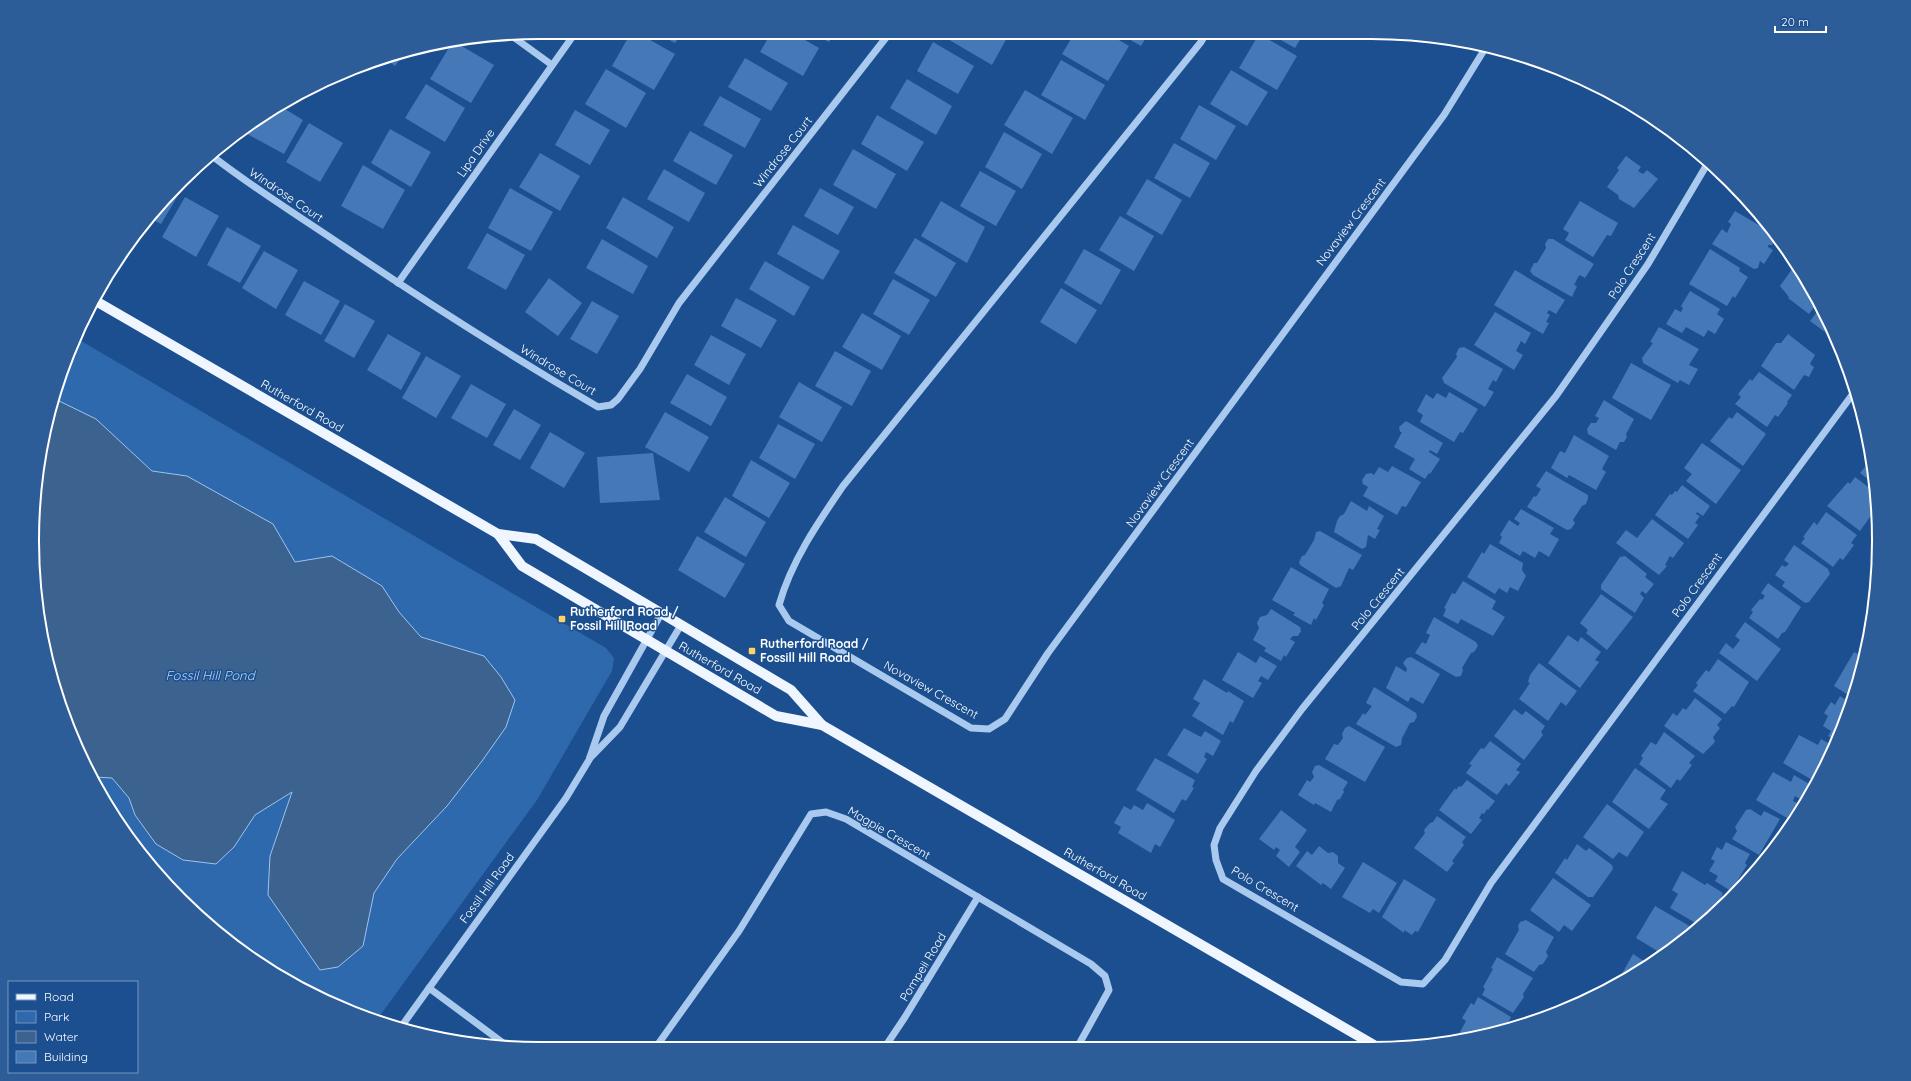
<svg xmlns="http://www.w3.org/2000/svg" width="1911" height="1081" font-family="Quicksand,sans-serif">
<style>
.green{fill:#2e69ad}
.water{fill:#3c6290;stroke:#9cc4f0}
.building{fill:#4478b7}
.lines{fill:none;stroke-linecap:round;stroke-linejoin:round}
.minor{stroke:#a9c9ee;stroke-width:7}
.major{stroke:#f0f6ff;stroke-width:10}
.poi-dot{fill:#ffd166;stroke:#1b4f8f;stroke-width:1.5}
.labels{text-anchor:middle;stroke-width:3;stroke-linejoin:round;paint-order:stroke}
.street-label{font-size:12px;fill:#fff;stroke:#1b4f8f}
.poi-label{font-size:12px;font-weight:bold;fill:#fff;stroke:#1b4f8f;text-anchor:start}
.water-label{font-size:13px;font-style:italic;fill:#b5d3f5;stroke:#1b4f8f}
.rim{fill:none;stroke:#fff;stroke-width:2}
</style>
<rect width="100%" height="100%" fill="#1b4f8f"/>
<path class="green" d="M76,338L606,648L614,658L612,671L537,800L376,1021L286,981L205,923L158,876L100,795L71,735L42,640L33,574L36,474L49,409Z"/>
<path class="water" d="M53,398L96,419L152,471L187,476L273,524L295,562L332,556L382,586L399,612L421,637L484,656L501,677L515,700L506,727L482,761L447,806L397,859L374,893L363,946L338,967L320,970L268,895L270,856L292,792L255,815L234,847L216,864L183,860L156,844L135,815L129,798L112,778L94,777L90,774L71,735L42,640L33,574L36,474L49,409Z"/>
<g class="building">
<path d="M1304,33L1295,48L1270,34Z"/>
<path d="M1009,34L992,65L946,38L947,35Z"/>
<path d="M1074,34H1109L1129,46L1108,81L1062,54Z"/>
<path d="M1120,34H1148L1141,46Z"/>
<path d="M1259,34L1297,56L1277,90L1239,68Z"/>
<path d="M770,35H796L819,48L803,76L760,52Z"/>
<path d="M815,35H833L829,42Z"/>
<path d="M629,36H643L675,54L654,90L612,66Z"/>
<path d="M662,36H680L675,43Z"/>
<path d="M453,41L494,65L471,103L430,79Z"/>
<path d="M933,42L974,66L958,94L917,71Z"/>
<path d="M405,52L395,66L383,57H385Z"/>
<path d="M745,58L788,83L771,111L728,87Z"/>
<path d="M1061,60L1105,85L1085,120L1041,95Z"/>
<path d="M606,69L646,93L626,128L585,104Z"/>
<path d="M1231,70L1268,92L1247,126L1210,104Z"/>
<path d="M907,79L952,106L936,135L890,108Z"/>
<path d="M426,84L465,108L445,142L405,118Z"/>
<path d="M1025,90L1073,118L1052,154L1004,125Z"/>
<path d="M720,96L761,119L745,148L703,125Z"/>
<path d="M1199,105L1236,126L1216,160L1180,139Z"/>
<path d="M280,106L303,120L284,154L247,134L254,123Z"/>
<path d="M575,110L610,130L590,165L555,145Z"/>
<path d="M877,115L924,142L907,171L861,144Z"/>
<path d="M309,123L343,143L320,182L286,162Z"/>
<path d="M390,129L431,152L411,187L371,163Z"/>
<path d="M690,131L733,155L716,185L673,161Z"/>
<path d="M1004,132L1042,154L1022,189L985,167Z"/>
<path d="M1174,143L1210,163L1190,198L1154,178Z"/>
<path d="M853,149L896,174L876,209L833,185Z"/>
<path d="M540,153L580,176L560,211L519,187Z"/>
<path d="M1626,156L1641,167L1638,171L1643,174L1647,170L1658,179L1634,208L1619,199L1618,195L1607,187L1619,170L1617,168Z"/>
<path d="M363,165L405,190L383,229L341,206Z"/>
<path d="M664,169L705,193L689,222L647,199Z"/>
<path d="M980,171L1016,191L996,226L960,206Z"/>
<path d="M1147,179L1182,200L1162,235L1126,214Z"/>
<path d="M178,185L183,187L161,224L150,218Z"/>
<path d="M510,188L553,212L531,251L488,228Z"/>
<path d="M820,188L854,207L838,235L804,216Z"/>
<path d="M185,197L219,216L196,257L162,237Z"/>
<path d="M623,197L674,227L657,258L606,228Z"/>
<path d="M941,201L985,227L967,263L921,236Z"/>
<path d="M1580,201L1618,223L1611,236L1607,235L1593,257L1565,240L1569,233L1563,229Z"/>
<path d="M1735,211L1774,234L1776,238L1772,245H1768V247L1773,250L1764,264L1760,261L1758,268L1754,269L1712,244L1722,229L1727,233L1731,224L1728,222Z"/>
<path d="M1120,216L1154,236L1134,271L1099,250Z"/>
<path d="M793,225L840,251L823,280L777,254Z"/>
<path d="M227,227L261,246L240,283L207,265Z"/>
<path d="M487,233L525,255L506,290L467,268Z"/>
<path d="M915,238L956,263L936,297L894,273Z"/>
<path d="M602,239L648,266L633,294L586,268Z"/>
<path d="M1548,239H1553L1594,264L1585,278L1580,275L1578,277L1574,285L1577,286L1572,297L1533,275L1530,271L1534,263H1537L1546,248L1545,244Z"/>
<path d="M1084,249L1121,270L1101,305L1064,283Z"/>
<path d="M1710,249L1740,268L1739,271L1748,277L1735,298L1733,296L1727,306L1689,284Z"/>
<path d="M264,251L298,270L276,309L242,288Z"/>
<path d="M765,261L810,287L794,316L749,289Z"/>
<path d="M1795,265L1818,302L1809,314L1788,298L1789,297L1780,286Z"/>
<path d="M1515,270L1565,300L1556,314L1549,310L1547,313L1550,315L1546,322L1549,323L1543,334L1494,305Z"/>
<path d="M549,278L582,303L558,336L525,312Z"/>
<path d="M893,279L930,300L909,335L873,314Z"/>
<path d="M304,281L340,301L321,335L285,315Z"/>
<path d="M1061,288L1097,310L1076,344L1040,322Z"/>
<path d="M1690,291L1720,309L1717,314L1724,319L1715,334L1708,330L1704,337L1686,327L1682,333L1666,324L1675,309L1681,312L1683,308L1681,306Z"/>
<path d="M736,298L777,320L761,348L721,326Z"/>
<path d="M592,301L619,316L597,354L570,339Z"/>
<path d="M345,304L375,321L354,358L324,341Z"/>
<path d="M1821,307L1827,316L1836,340L1810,321Z"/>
<path d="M1495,312L1531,333L1525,344L1521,341L1516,351L1523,355L1514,370L1474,345Z"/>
<path d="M862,313L901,336L882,370L842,347Z"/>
<path d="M1659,327L1699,349L1689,365L1698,369L1689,385L1680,380L1678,383L1643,363L1642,358L1653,343L1650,342Z"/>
<path d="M388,334L421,353L401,390L367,370Z"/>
<path d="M1788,334L1815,355L1810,364L1814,367L1809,377L1804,375L1794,390L1761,366L1776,343H1781Z"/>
<path d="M711,335L746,354L729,385L694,365Z"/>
<path d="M1464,347L1503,369L1496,382L1493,380L1488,389L1494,392L1485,407L1444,383L1442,378L1457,357L1456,354L1459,348Z"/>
<path d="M835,351L871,371L852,406L815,386Z"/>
<path d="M426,356L461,376L436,418L402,398Z"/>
<path d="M1631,363L1671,385L1651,420L1612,398Z"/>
<path d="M1759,372L1792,395L1787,402L1788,403L1778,417L1775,415L1767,427L1735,404L1741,397L1738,394L1750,379L1752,381Z"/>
<path d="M687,374L727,397L711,426L670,403Z"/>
<path d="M799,382L842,407L822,442L779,417Z"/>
<path d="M471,384L506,404L487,438L451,418Z"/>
<path d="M1449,392L1478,409L1463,433L1460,432L1454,442L1420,422L1423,415L1417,411L1426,394L1433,399L1437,393L1446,398Z"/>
<path d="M1604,400L1634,419L1626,434L1627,437L1624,442H1620L1616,450L1588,434L1587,429L1591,423H1596L1599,418L1595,416Z"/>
<path d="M514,409L541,425L520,460L493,445Z"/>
<path d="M665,412L709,437L689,472L645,447Z"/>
<path d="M1737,412L1766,434L1743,466L1710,441L1729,417L1732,419Z"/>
<path d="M1406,421L1443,443L1437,454L1430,450L1429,452L1440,459L1430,474L1429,473L1425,479L1409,469L1415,459L1394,447L1402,432H1400L1399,427Z"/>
<path d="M778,424L815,444L795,479L759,458Z"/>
<path d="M550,432L585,453L564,488L530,468Z"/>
<path d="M1574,435L1609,456L1602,469L1606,472L1596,490L1569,475L1567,478L1551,468L1560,451L1565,453Z"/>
<path d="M1702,443L1741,470L1716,504L1686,481L1692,474L1684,468Z"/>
<path d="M653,453L660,500L600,503L597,457Z"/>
<path d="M1869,455L1870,460L1874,484L1860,473L1869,462L1866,459Z"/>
<path d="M751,460L790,483L769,518L732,496Z"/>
<path d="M1392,466L1421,482L1406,507L1402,506L1397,515L1363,496L1368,487L1363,484L1362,480L1366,474L1371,473L1374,475L1379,467L1388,472Z"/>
<path d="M1546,471L1588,495V498L1586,504L1582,506L1573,520L1575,523L1571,529L1567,530L1527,507L1534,496L1536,497L1541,489L1536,486Z"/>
<path d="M1855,477L1875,492L1878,507L1873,517H1870L1860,531L1827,506L1848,482L1850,484Z"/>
<path d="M1682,485L1710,506L1703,516L1697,512L1696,514L1700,516L1695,523L1698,525L1688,539L1655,515L1670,494L1672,495L1675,491L1677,492Z"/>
<path d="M725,497L766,522L746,557L704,532Z"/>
<path d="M1351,501L1367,511L1369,506L1384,516L1377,529L1380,530L1375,539L1368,535L1366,547L1362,549L1334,532L1337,521L1340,516L1344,514Z"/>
<path d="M1521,509L1554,528L1550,534L1559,539L1549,557L1539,551L1535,558L1523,551L1520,556L1499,543L1502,537L1500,535L1509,520L1518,526L1520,523L1514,519Z"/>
<path d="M1826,512L1857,535L1851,543L1854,545L1843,560L1840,558L1833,567L1801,543L1805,538L1803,537L1814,522L1817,525Z"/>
<path d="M1652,519L1684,543L1673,558L1670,556L1665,565L1667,566L1659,575L1616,543L1626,530L1637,538Z"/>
<path d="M1320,531L1362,555L1353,570L1349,568L1341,586L1336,588L1300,565L1299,562L1302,556L1305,555L1314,540L1316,532Z"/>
<path d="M697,536L745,564L725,598L678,570Z"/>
<path d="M1490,544L1523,563L1522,570L1526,576L1518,591L1510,587L1507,593L1499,588L1495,594L1467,577L1482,552L1484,554Z"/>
<path d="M1794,545L1828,569L1830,574L1809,602L1805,603L1782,586L1785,582L1775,575L1782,565L1785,567L1789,564L1784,560Z"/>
<path d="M1625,556L1647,574L1645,577L1654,584L1646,594L1642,591L1640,594L1644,598L1635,613L1601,589V585L1620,557Z"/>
<path d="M1291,567L1329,589L1322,603L1324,605L1316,620L1314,618L1311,625L1293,615L1295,613L1272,600Z"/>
<path d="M1463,581L1496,601L1492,609L1505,617L1493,636L1461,619L1458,624L1443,616L1446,609L1444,608L1452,593L1455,594Z"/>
<path d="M1768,583L1801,607L1785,632L1782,633L1778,639L1749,618L1753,612L1751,610L1760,599L1762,600L1765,596L1761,593Z"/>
<path d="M1601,594L1633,617L1607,650L1586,633L1588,630L1580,623Z"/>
<path d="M1271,609L1300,627L1301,631L1298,636H1293L1290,639L1295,642L1286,657L1284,655L1281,661L1264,651L1266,648L1253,640L1259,628L1257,623L1260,617L1267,615Z"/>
<path d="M1434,617L1476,642L1478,646L1474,652L1471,653L1462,668L1463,670L1461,676L1456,677L1415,653L1422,642L1426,644L1430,635L1426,633Z"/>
<path d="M1745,622L1781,649L1757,681L1719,653L1726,643L1733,649L1740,640L1735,636Z"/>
<path d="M1568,635L1578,642L1581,637L1601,652L1595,660L1599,662L1580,688L1548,663Z"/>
<path d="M1238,652L1256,663L1260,656L1277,666L1268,680L1261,676L1258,681L1262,683L1253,698L1222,680Z"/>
<path d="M1854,652L1863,657L1853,698L1834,686Z"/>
<path d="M1411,657L1440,674L1423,704L1411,697L1408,702L1386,688L1396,666L1406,672L1407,669L1403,663L1407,658Z"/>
<path d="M1718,659L1749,682L1734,707L1732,706L1725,714L1693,691L1698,685L1696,683L1706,670L1709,672Z"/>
<path d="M1539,663L1577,691L1566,706L1561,702L1548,721L1519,699L1530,683L1528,682L1530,675Z"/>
<path d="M1204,679L1227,693L1228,691L1244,701L1233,723L1230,721L1223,735L1192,716L1200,703L1193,699Z"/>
<path d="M1374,687L1416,713L1417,717L1414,722L1410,723L1402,738L1401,745L1396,747L1356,724L1363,713L1365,715L1372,706L1366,703Z"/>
<path d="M1840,696L1852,704L1836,740L1828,736L1831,731L1823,726L1828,716L1824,713L1831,702L1835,705Z"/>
<path d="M1695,698L1722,719L1717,725L1720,728L1713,737L1715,742L1703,754L1664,726L1673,713L1677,716L1683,708L1686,710Z"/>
<path d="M1514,709L1522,715L1526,711L1545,726L1541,732L1543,735L1524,760L1494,736Z"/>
<path d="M1349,726L1385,747L1365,782L1325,759L1334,744L1338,745L1343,738L1342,734L1345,728Z"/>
<path d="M1184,728L1201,737L1205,731L1221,741L1213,756L1206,752L1204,757L1207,759L1198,774L1167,755Z"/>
<path d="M1664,732L1695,756L1689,763L1692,765L1680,781L1677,779L1671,788L1639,764L1643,758L1641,756L1651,742L1656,745Z"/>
<path d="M1799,735L1818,745L1821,739L1833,746L1814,781L1783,763Z"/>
<path d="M1490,741L1521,764L1516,770L1520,772L1509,786L1506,783L1497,795L1466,773L1472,765L1469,764L1481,748L1484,749Z"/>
<path d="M1155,758L1195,780L1192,787L1194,788L1186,801L1182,799L1174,813L1136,790Z"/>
<path d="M1319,765L1348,782L1343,790L1344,792L1340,799L1337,800L1331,812L1315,803L1314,805L1298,795L1307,780L1310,782L1314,777L1312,772L1315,766Z"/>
<path d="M1635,768L1666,790L1660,799L1668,804L1649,829L1612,802Z"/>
<path d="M1773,772L1791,782L1794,775L1811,785L1802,800L1795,796L1793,801L1797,803L1787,818L1756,800Z"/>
<path d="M1467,780L1495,801L1488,810L1487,809L1484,814L1482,813L1479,818L1482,820L1471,834L1439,810L1455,788L1456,790L1459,786L1461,787Z"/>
<path d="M1147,803L1175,820L1160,847L1155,844L1151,853L1118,833L1121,827L1114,823L1124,806L1131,810L1134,805L1143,810Z"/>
<path d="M1607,804L1644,832L1627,857L1619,852L1613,859L1583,837Z"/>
<path d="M1750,809L1761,816L1764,811L1780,819L1759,855L1732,839L1737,831L1735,827L1746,810Z"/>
<path d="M1281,810L1307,830L1295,847L1300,852L1289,867L1276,856L1280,850L1276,847L1274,850L1259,839Z"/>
<path d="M1437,816L1466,837L1462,842L1464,845L1452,861L1454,863L1447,872L1414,848L1425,833L1424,830L1430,823L1433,822Z"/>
<path d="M1726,842L1750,854L1745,863L1747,865L1731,891L1715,881L1718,876L1709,871L1715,861L1711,859L1717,847L1722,850Z"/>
<path d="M1577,844L1586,851L1589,848L1612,865L1613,869L1593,897H1588L1555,873L1565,858L1567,860Z"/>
<path d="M1319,846L1328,853L1333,852L1338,856V863L1345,868L1331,889L1323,883L1321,885L1296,866L1307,851L1312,855Z"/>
<path d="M1363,862L1397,883L1379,913L1373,909L1370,913L1342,897Z"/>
<path d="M1682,871L1705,885L1707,883L1723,893L1715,912L1712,915L1708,913L1699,925L1670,908L1678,894L1672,890Z"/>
<path d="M1553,878L1591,905L1572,931L1564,925L1559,932L1530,910Z"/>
<path d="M1404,879L1436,899L1418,932L1415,931L1412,935L1404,930V933L1382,917Z"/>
<path d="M1655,906L1693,928L1690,933L1662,956L1658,954L1659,952L1636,938Z"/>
<path d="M1526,920L1554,937L1546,952L1548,956L1543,964L1539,965L1534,972L1505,954L1519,930L1518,926L1520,922Z"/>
<path d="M1633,954L1650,965L1618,981Z"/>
<path d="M1497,957L1533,978L1523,994L1524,997L1513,1013L1482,995L1485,989L1483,987L1493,969L1491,968Z"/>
<path d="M1478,997L1511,1017L1506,1027L1507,1028L1466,1038L1459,1034L1466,1021L1462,1018L1471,1003L1474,1005Z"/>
</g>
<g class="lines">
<g class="minor">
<path d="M1206,34L1201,42L843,486C817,524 791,562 779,605L789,621L971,728L989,729L1005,719L1048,653L1444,115L1486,47"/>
<path d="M512,36L552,65"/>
<path d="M1622,99L1630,104"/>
<path d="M211,155C253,188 299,216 343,246C426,302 511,356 598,407L611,405L618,399L640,369L679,303L888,35"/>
<path d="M1709,161L1648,264L1556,396L1302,709L1256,771L1220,828L1214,845L1216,860L1223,879L1401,982L1423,984L1445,960L1491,883L1855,391"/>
<path d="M398,283L573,36"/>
<path d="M590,758L620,727L681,625"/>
<path d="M429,988L510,1048"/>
<path d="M401,1027L566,798L589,760L604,716L661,614"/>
<path d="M656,1047L739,931L811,814L826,812L846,819L1091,964L1105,976L1109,990L1078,1046"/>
<path d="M885,1047L905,1017L978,897"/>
</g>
<g class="major">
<path d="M94,300L498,534L536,539L791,690L822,725"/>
<path d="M498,534L522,566L776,716L822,725L1374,1045"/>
</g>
</g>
<g class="poi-dot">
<rect x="558" y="615" width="8" height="8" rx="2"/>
<rect x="748" y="647" width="8" height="8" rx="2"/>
</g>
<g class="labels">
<g class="street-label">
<text transform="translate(783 152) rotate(-52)" y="4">Windrose Court</text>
<text transform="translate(476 153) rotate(-55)" y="4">Lipa Drive</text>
<text transform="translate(286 195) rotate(34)" y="4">Windrose Court</text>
<text transform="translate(1351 222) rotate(-53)" y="4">Novaview Crescent</text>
<text transform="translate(1632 266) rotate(-57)" y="4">Polo Crescent</text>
<text transform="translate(558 370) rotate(31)" y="4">Windrose Court</text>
<text transform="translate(302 406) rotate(30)" y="4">Rutherford Road</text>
<text transform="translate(1160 483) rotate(-54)" y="4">Novaview Crescent</text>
<text transform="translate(1697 585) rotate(-54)" y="4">Polo Crescent</text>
<text transform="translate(1378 599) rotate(-51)" y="4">Polo Crescent</text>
<text transform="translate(720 668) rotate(30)" y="4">Rutherford Road</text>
<text transform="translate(931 690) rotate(29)" y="4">Novaview Crescent</text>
<text transform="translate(889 833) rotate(30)" y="4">Magpie Crescent</text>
<text transform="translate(1105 874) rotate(30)" y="4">Rutherford Road</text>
<text transform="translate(487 888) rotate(-54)" y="4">Fossil Hill Road</text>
<text transform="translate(1265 889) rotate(31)" y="4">Polo Crescent</text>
<text transform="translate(923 967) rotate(-59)" y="4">Pompeii Road</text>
</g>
<g class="poi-label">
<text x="570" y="616">Rutherford Road /<tspan x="570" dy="14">Fossil Hill Road</tspan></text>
<text x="760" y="648">Rutherford Road /<tspan x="760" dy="14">Fossill Hill Road</tspan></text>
</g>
<g class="water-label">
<text x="210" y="680">Fossil Hill Pond</text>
</g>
</g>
<path d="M0 0H1911V1081H0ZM540 39H1371A501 501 0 0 1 1872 540V541A501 501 0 0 1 1371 1042H540A501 501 0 0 1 39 541V540A501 501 0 0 1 540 39Z" fill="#2d5d98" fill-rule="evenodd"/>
<path class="rim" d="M540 39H1371A501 501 0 0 1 1872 540V541A501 501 0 0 1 1371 1042H540A501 501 0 0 1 39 541V540A501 501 0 0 1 540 39Z"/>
<rect x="8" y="981" width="130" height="92" fill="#1b4f8f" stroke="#7695bc"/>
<rect x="16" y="994" width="20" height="6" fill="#f0f6ff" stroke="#7695bc"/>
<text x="44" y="1001" font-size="12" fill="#ffffff">Road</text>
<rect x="16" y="1011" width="20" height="12" fill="#2e69ad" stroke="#7695bc"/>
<text x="44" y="1021" font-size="12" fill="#ffffff">Park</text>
<rect x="16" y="1031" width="20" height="12" fill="#3c6290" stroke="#7695bc"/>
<text x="44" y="1041" font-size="12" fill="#ffffff">Water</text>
<rect x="16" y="1051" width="20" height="12" fill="#4478b7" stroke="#7695bc"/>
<text x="44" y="1061" font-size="12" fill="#ffffff">Building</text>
<path d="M1775 26v6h51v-6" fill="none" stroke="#ffffff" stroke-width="2"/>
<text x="1781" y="26" font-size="12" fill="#ffffff" stroke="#1b4f8f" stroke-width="3" paint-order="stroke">20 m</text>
</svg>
